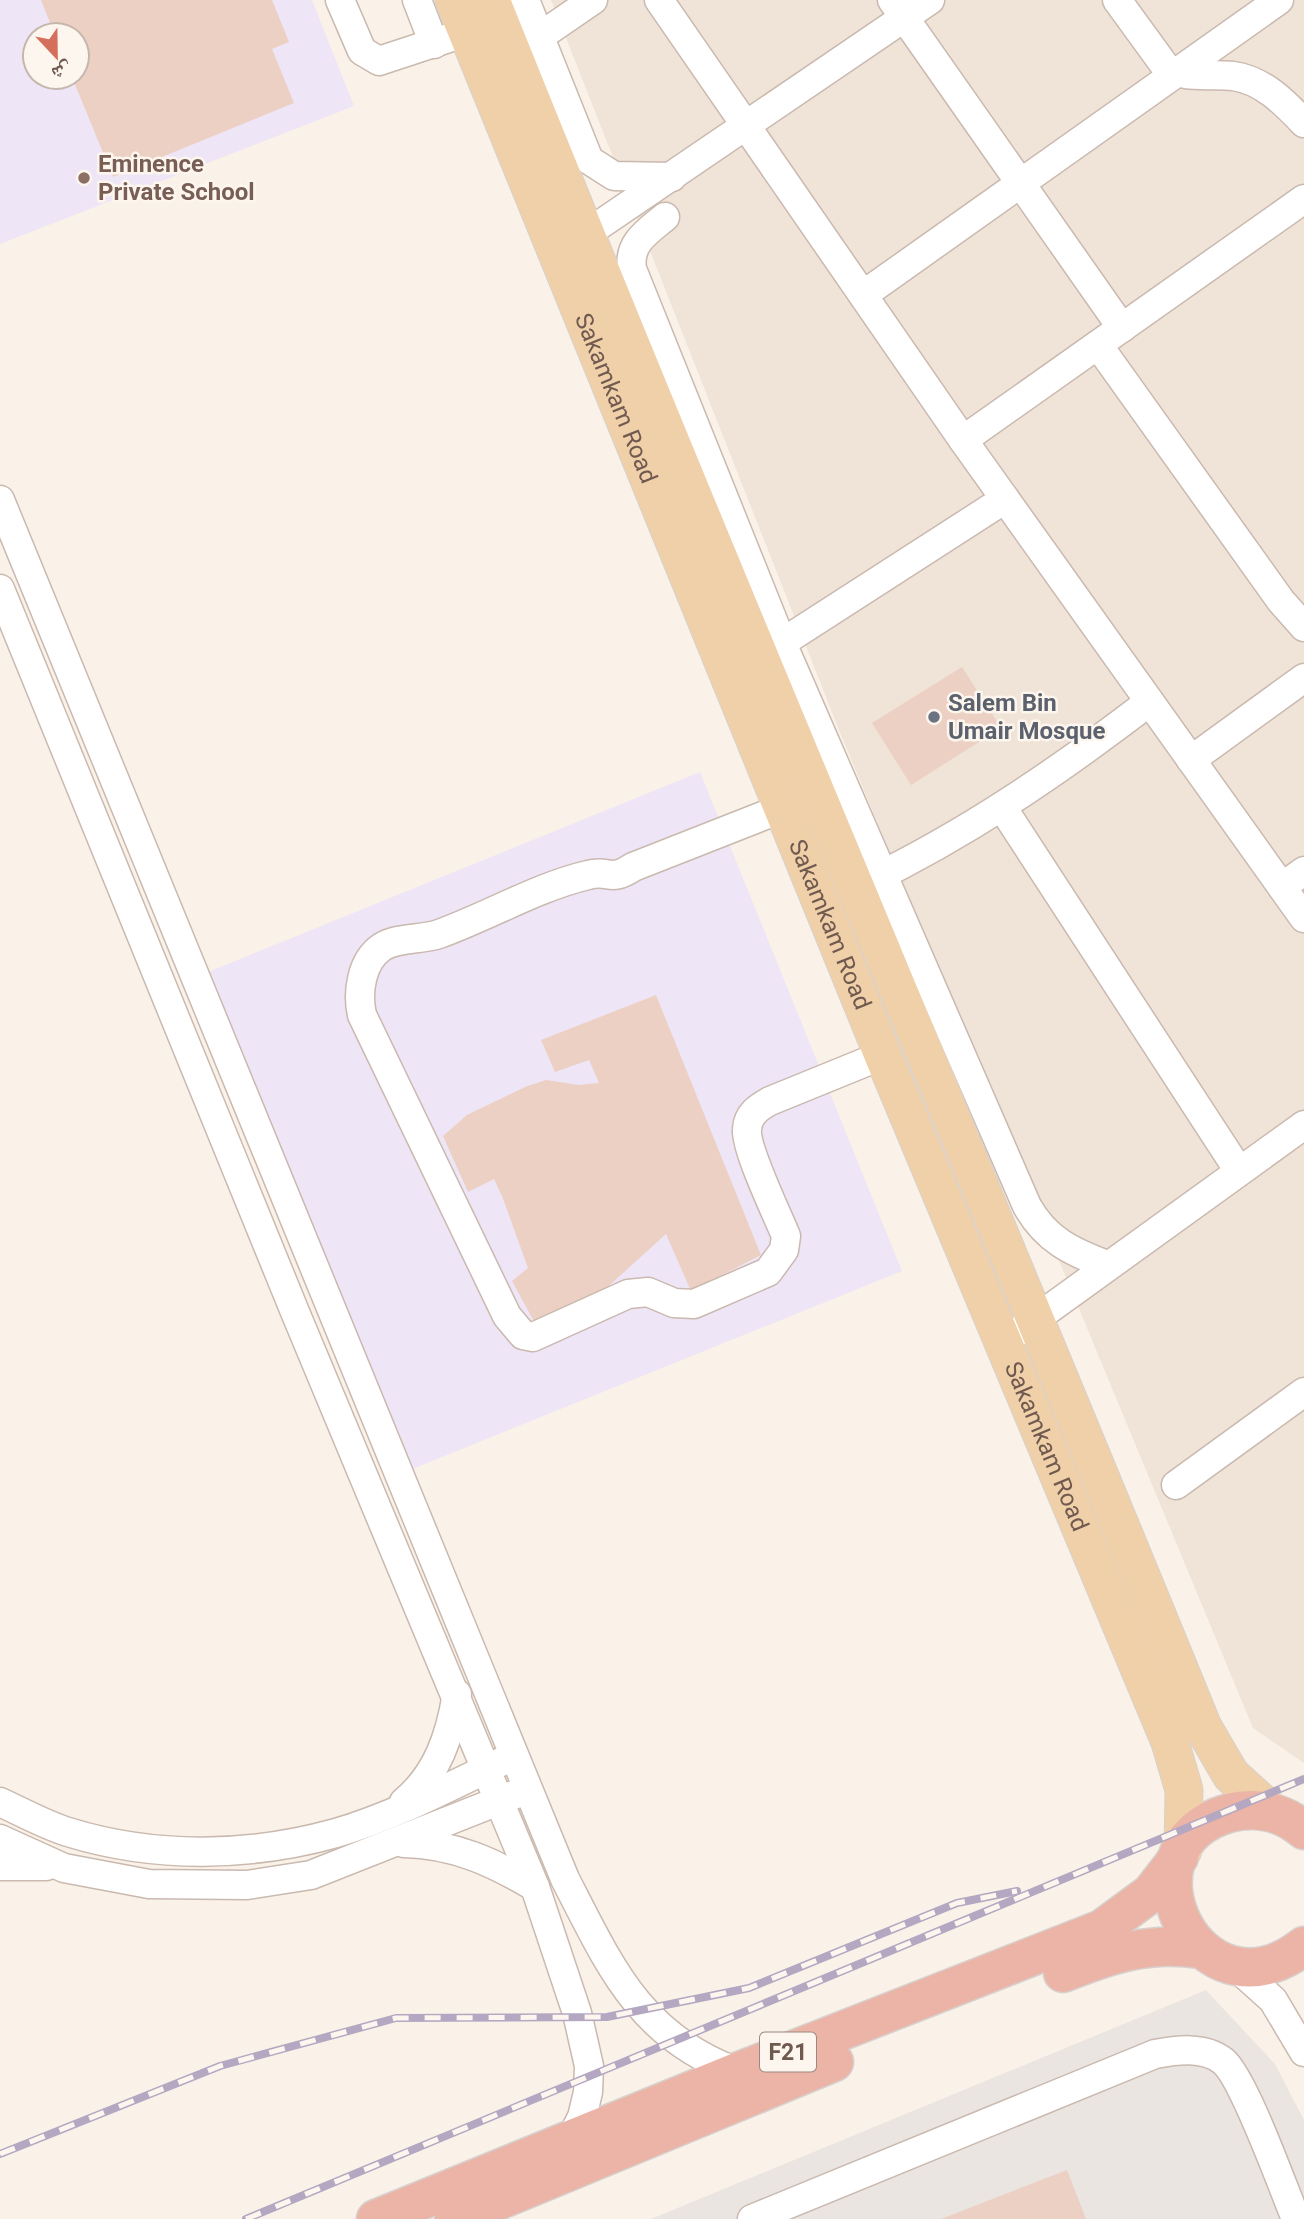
<svg xmlns="http://www.w3.org/2000/svg" width="1304" height="2219" font-family="Roboto,'Noto Naskh Arabic',sans-serif">
<style>
.residential{fill:#f0e3d7}
.industrial{fill:#ebe5e1}
.education{fill:#eee5f6;fill-rule:evenodd}
.building{fill:#ecd0c3}
.lines{fill:none;stroke-linecap:round;stroke-linejoin:round}
.minor-casing{stroke:#cab9af;stroke-width:31}
.major-casing{stroke:#d7d1ce;stroke-width:39}
.highway-casing{stroke:#d7d1ce;stroke-width:41}
.minor{stroke:#fff;stroke-width:28}
.major{stroke:#f0d0a9;stroke-width:37}
.highway{stroke:#ecb4a7;stroke-width:38}
.rail-casing{stroke:#b4a7c2;stroke-width:8}
.rail{stroke:#fdf6ee;stroke-width:5;stroke-dasharray:16;stroke-linecap:butt}
.education-dot{fill:#8d6e63;stroke:#fdf6ee;stroke-width:2.5}
.worship-dot{fill:#6b7280;stroke:#fdf6ee;stroke-width:2.5}
.labels{text-anchor:middle;stroke-width:5;stroke-linejoin:round;paint-order:stroke}
.shield{fill:#fdf6ee;stroke:#9a887f;stroke-width:2}
.shield-label{font-size:23px;font-weight:bold;fill:#70594f}
.education-label{font-size:24px;font-weight:bold;fill:#785e54;stroke:#fdf6ee;text-anchor:start}
.street-label{font-size:24px;fill:#70594f;stroke:#fdf6ee}
.worship-label{font-size:24px;font-weight:bold;fill:#5b616d;stroke:#fdf6ee;text-anchor:start}
</style>
<rect width="100%" height="100%" fill="#faf2e8"/>
<path class="residential" d="M551,0H1304V1763L1253,1728L841,735Z"/>
<path class="industrial" d="M1206,1990L1275,2064L1304,2120V2219H651Z"/>
<g class="education">
<path d="M0,0H312L354,106L0,244ZM35,35H77V77H35Z"/>
<path d="M700,772L902,1271L410,1470L208,972Z"/>
</g>
<g class="building">
<path d="M41,0H272L289,42L272,49L294,103L113,177L72,77H77V35H55Z"/>
<path d="M962,667L1001,728L911,785L872,723Z"/>
<path d="M656,995L761,1255L691,1291L666,1234L602,1292L537,1327L512,1281L528,1268L502,1196L494,1179L468,1192L443,1136L467,1115L525,1087L546,1080L579,1085L599,1083L589,1060L555,1072L541,1040Z"/>
<path d="M1067,2170L1086,2219H941Z"/>
</g>
<g class="lines">
<defs>
<g id="minor">
<path d="M340,0L362,51L379,61L467,32"/>
<path d="M417,0L434,44"/>
<path d="M525,0L589,160L614,176L672,177"/>
<path d="M659,0L963,440L1304,918"/>
<path d="M892,0L1122,328"/>
<path d="M1117,0L1165,66C1184,80 1210,73 1233,76C1263,80 1285,103 1304,123"/>
<path d="M526,46L593,0"/>
<path d="M665,217C647,232 628,243 632,269L782,643L1027,1206C1046,1240 1072,1252 1107,1265"/>
<path d="M570,245L930,0"/>
<path d="M863,295L1279,0"/>
<path d="M1098,345L1281,601L1304,627"/>
<path d="M963,440L1304,199"/>
<path d="M0,500L565,1879C610,1966 639,2036 737,2072"/>
<path d="M0,589L295,1312L535,1887L577,2013L589,2066L588,2092L582,2117L571,2139"/>
<path d="M766,653L1005,499"/>
<path d="M1191,760L1304,678"/>
<path d="M1002,807L1239,1171"/>
<path d="M783,808L633,867C609,883 610,869 588,875C537,887 489,916 439,934C422,940 398,937 382,947C361,961 357,993 362,1015L507,1316L523,1335L533,1337L628,1294L648,1292L674,1303L694,1304L768,1272L784,1250L786,1236C777,1214 745,1148 747,1129C748,1114 759,1107 770,1101L883,1055"/>
<path d="M865,883C967,834 1059,771 1149,702"/>
<path d="M1282,887L1304,871"/>
<path d="M1005,1341L1304,1125"/>
<path d="M1176,1485L1304,1392"/>
<path d="M0,1802C22,1812 45,1825 68,1832C155,1859 250,1857 336,1833C394,1816 449,1787 503,1761"/>
<path d="M404,1802C438,1774 450,1735 457,1694"/>
<path d="M0,1839L64,1868L149,1884L247,1885L311,1875L516,1794"/>
<path d="M404,1843C454,1844 493,1862 535,1887"/>
<path d="M0,1866H46"/>
<path d="M1234,1965L1273,2000L1304,2052"/>
<path d="M752,2219L1155,2054C1177,2050 1204,2046 1223,2061C1244,2078 1283,2188 1296,2219"/>
</g>
<g id="major">
<path id="s1" d="M454,0L883,1055L1170,1742L1184,1790L1183,1850"/>
<path d="M491,0C723,578 968,1151 1203,1727L1231,1775L1273,1813"/>
</g>
<g id="highway">
<path d="M1304,1830C1283,1812 1256,1806 1229,1813C1111,1847 1199,2029 1304,1946"/>
<path d="M1063,1973C1110,1954 1149,1941 1200,1949"/>
<path d="M376,2219L737,2072L1102,1929L1151,1893L1179,1857"/>
<path d="M454,2219L834,2062"/>
</g>
</defs>
<use href="#minor" class="minor-casing"/>
<use href="#major" class="major-casing"/>
<use href="#highway" class="highway-casing"/>
<use href="#minor" class="minor"/>
<use href="#major" class="major"/>
<use href="#highway" class="highway"/>
<defs>
<g id="rail">
<path d="M0,2154L220,2066L396,2018L607,2017L749,1988L957,1903L1017,1891"/>
<path d="M246,2219L1304,1779"/>
</g>
</defs>
<use href="#rail" class="rail-casing"/>
<use href="#rail" class="rail"/>
</g>
<circle class="education-dot" cx="84" cy="178" r="7"/>
<circle class="worship-dot" cx="934" cy="717" r="7"/>
<g class="labels">
<rect class="shield" x="760" y="2032.5" width="56" height="39" rx="5"/>
<g class="shield-label">
<text x="788" y="2060">F21</text>
</g>
<g class="education-label">
<text x="98" y="172">Eminence<tspan x="98" dy="28">Private School</tspan></text>
</g>
<g class="street-label">
<text dy="8" stroke="none"><textPath href="#s1" startOffset="430">Sakamkam Road</textPath></text>
<text dy="8" stroke="none"><textPath href="#s1" startOffset="998">Sakamkam Road</textPath></text>
<text dy="8" stroke="none"><textPath href="#s1" startOffset="1563">Sakamkam Road</textPath></text>
</g>
<g class="worship-label">
<text x="948" y="711">Salem Bin<tspan x="948" dy="28">Umair Mosque</tspan></text>
</g>
</g>
<g transform="translate(56 56) rotate(158)"><circle r="33" fill="#fdf6ee" stroke="#c5b7ae" stroke-width="2"/>
<path d="M0-5L12 26L0 18L-12 26Z" fill="#d46f5c"/>
<text y="-10" font-size="19" font-weight="bold" text-anchor="middle" fill="#70594f">ش</text>
</g>
</svg>
